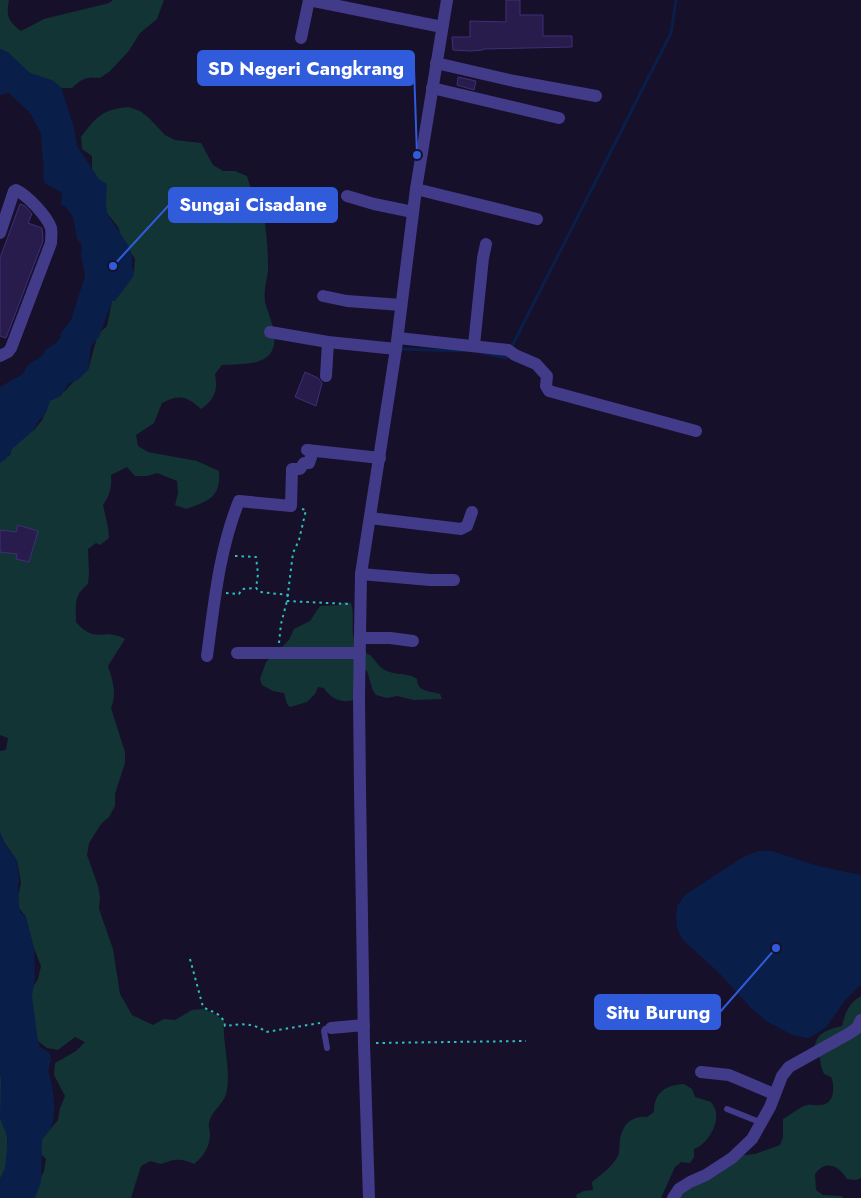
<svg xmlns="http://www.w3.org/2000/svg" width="861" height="1198" font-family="Jost,sans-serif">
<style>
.green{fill:#133435}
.water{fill:#0a1e4a}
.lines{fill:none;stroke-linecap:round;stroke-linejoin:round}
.stream{stroke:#0a1e4a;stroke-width:3}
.building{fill:#281c4c;stroke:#402e78}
.path{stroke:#2fbebd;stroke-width:2;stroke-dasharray:2.5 4;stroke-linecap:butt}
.lane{stroke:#423b8a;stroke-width:6}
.street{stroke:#423b8a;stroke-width:12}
.leader{fill:none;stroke:#305cdc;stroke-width:2}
.callout-dot{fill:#305cdc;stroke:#16102a;stroke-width:2}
.callout{fill:#305cdc;stroke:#305cdc;stroke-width:2}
.callout-label{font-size:19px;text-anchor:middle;font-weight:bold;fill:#fff}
</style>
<rect width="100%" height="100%" fill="#16102a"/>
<g class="green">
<path d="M0,0H9C6,16 8,21 21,31L44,19L109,3L113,0H164L157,19L140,33L128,52L110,71L100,78C87,76 81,79 72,88H61L24,70L9,53L0,49Z"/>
<path d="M129,107L140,111L149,118L165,135L175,140L201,143L213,165L223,171H235L247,176L250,186L247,218L264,209C265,227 268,245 268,263C269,276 263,288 265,302C269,317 281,339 270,354C260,366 236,364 222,365L215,374C218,390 215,399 201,409C187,396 179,394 162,403L154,423L136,435L138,446L148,452L197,461L219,471C221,498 208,501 186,509L175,505L178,493L177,481L157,473L147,476H135L127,467L111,475C112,487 110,495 103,505L108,527L109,538L100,545L96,543L88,549L89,573L88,584C73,596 76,604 76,622C96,645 102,627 125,639L108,666C113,682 117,693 111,708L125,752V763L115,794V806L109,817L101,824L89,843L87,855L98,886L100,897L99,909L113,949L120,994L132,1015L153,1025L164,1019L175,1020L192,1010L204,1009L215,1014L224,1021C222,1044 232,1070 226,1094C223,1105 211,1111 209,1123C208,1127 210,1130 210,1134C210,1147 203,1157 194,1164C180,1158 175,1159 161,1164L150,1161L141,1166L131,1198H31L44,1171L46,1159L38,1151L42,1139L58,1120L60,1108L65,1096L54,1075L55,1063L76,1051L85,1042L75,1037L58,1050L47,1048L38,1041L34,1029L31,990L38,979L41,966L27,931L26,917L19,908L18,896L21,883L17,860L3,841L0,833V751L6,750L8,738L0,735V460L10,455L13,443L34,430L43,419L45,406L53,396L65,391L78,377L88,370L98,334L107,326L112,301L134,271L135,259L122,238L118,227L103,208L97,180L92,169V156L82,149L81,137C96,117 103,109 129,107Z"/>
<path d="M345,602L351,603C356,619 348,636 359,649C362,652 366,653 370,655C375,659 378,666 383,669C394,676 407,672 417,679C417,692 430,691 440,694L442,699L414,700L397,696L387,698L376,695L373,691L367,671L362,669L358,698C346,705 331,700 324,688L318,687L315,694L307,702L290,707L287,704L284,693L273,691L262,685L260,679L266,662L289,640L294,629L310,621L320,606L340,605Z"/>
<path d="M861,996V1178L856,1180L847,1179C839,1166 826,1159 815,1174L816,1190L823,1195L841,1196L843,1198H678L681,1193L719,1174L729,1160L737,1156L755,1154L780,1145L783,1137V1119C790,1115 797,1109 804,1106C810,1103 814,1106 820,1105C835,1105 835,1086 831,1077L824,1074L821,1066L820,1058L814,1052C815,1033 826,1030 842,1026C846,1011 848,1004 861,996Z"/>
<path d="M0,1048L9,1162L0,1179Z"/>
<path d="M684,1084L692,1089L695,1097L711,1102C714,1107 717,1111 716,1117C716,1130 705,1145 694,1149V1157L690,1163L681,1162L675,1167L661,1198H577L576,1195L584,1191L593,1190L592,1182C601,1175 612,1167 618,1156C620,1152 619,1145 620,1140C622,1125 632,1115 647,1117L654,1112C654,1092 666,1085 684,1084Z"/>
</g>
<g class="water">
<path d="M0,49L9,53L30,73L52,80L61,87L74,128L77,146L99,179L107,184L106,202L107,214L128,245L132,256V268L134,271L133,277L115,301H112L99,337L91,346L88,370L79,379L68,384L61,396L50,401L46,413L37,423L34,430L13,448L6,459L0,463V387L23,374L28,365L42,356L46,349L52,346L60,339L61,333L71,320L85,276L81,254L82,248L81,243L77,239L73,217L66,207L61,204L62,193L46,184L43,179L44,168L42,151L41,133L30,113L9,93L0,95Z"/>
<path d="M0,832L7,848L17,860L19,881L18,887L19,908L21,913L26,917L34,947L35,978L32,996L38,1041L40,1047L50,1053L51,1060L48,1071C53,1085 58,1116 50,1130C48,1133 44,1136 42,1139L41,1182L35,1198H0V1179L5,1168L8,1139L0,1118L1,1080L0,1075Z"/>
<path d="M759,851H772L818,866L861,875V985L846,999L827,1026L816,1034L808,1038L792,1035L768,1022L752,1009L719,973L682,939L677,928L676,918L677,906L685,895L743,857Z"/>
</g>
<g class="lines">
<g class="stream">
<path d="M511,348L671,33L676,0"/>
<path d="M398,349L462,351"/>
<path d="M483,353L506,358L509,353"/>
</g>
</g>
<g class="building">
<path d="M506,0H520V15H543V36H572V47L483,49V50L470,51L453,50L452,37H470V21L506,22Z"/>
<path d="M458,77L476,81L474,90L457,85Z"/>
<path d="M20,204L25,206L32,214L28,223L42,228L43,241L6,338L0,336V258Z"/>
<path d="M305,372L318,378L322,383L316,406L295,397Z"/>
<path d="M18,525L38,531L29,562L16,559L17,554L0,552V530L16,532Z"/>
</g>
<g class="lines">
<g class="path">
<path d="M302,509L306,510L299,540L293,553L287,601L348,604"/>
<path d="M235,556L256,557L258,574L256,588"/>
<path d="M226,593L239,594L242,589L256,588L260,592L289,595"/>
<path d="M279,643L281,624L287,601"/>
<path d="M190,959L203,1007C213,1013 223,1013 225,1026C240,1024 253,1022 266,1032L320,1023"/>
<path d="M376,1043L526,1041"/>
</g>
<g class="lane">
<path d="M327,1048L324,1031L325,1029L331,1028"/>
<path d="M727,1109L762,1123"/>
</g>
<g class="street">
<path d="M309,0L442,27"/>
<path d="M301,38L309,0"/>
<path d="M436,63L514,81L596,96"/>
<path d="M432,88L559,118"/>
<path d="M416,189L537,219"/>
<path d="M347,196L374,204L413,212"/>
<path d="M0,233L14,191L16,190C27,195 47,216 51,228C52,233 51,238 51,243L11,348L8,352L0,356"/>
<path d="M323,296L347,301L401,305"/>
<path d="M270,332L328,342L396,349"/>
<path d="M398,338L508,350L515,355L536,364L547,376L546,386L549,391L696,431"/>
<path d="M474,345L483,258L486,244"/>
<path d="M326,376L328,342"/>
<path d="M307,450L380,458"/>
<path d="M370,518L461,529L467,526L472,512"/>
<path d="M361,574L430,580H454"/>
<path d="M360,638H390L413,641"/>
<path d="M237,653H360"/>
<path d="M207,656C214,605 219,550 239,501L291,506L292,469H300L304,463H309L313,451"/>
<path d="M331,1028L364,1025"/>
<path d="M701,1072L729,1075L774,1094"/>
<path d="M369,1198L364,1043L360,790L359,697L361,574L396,349L416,189L447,0"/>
<path d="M673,1198L679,1189L690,1182L706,1175L732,1158L752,1139L770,1107L782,1076L789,1067L850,1033L857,1028L861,1020"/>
</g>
</g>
<path class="leader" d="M417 155L414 68M113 266L169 205M776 948L720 1012"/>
<g class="callout-dot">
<circle cx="417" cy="155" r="5"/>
<circle cx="113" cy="266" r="5"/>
<circle cx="776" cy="948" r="5"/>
</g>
<g class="callout">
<rect x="198" y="51" width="216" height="34" rx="5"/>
<rect x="169" y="188" width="168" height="34" rx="5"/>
<rect x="595" y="995" width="125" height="34" rx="5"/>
</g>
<g class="callout-label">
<text x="306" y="75">SD Negeri Cangkrang</text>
<text x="253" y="211">Sungai Cisadane</text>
<text x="658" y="1019">Situ Burung</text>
</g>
</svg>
